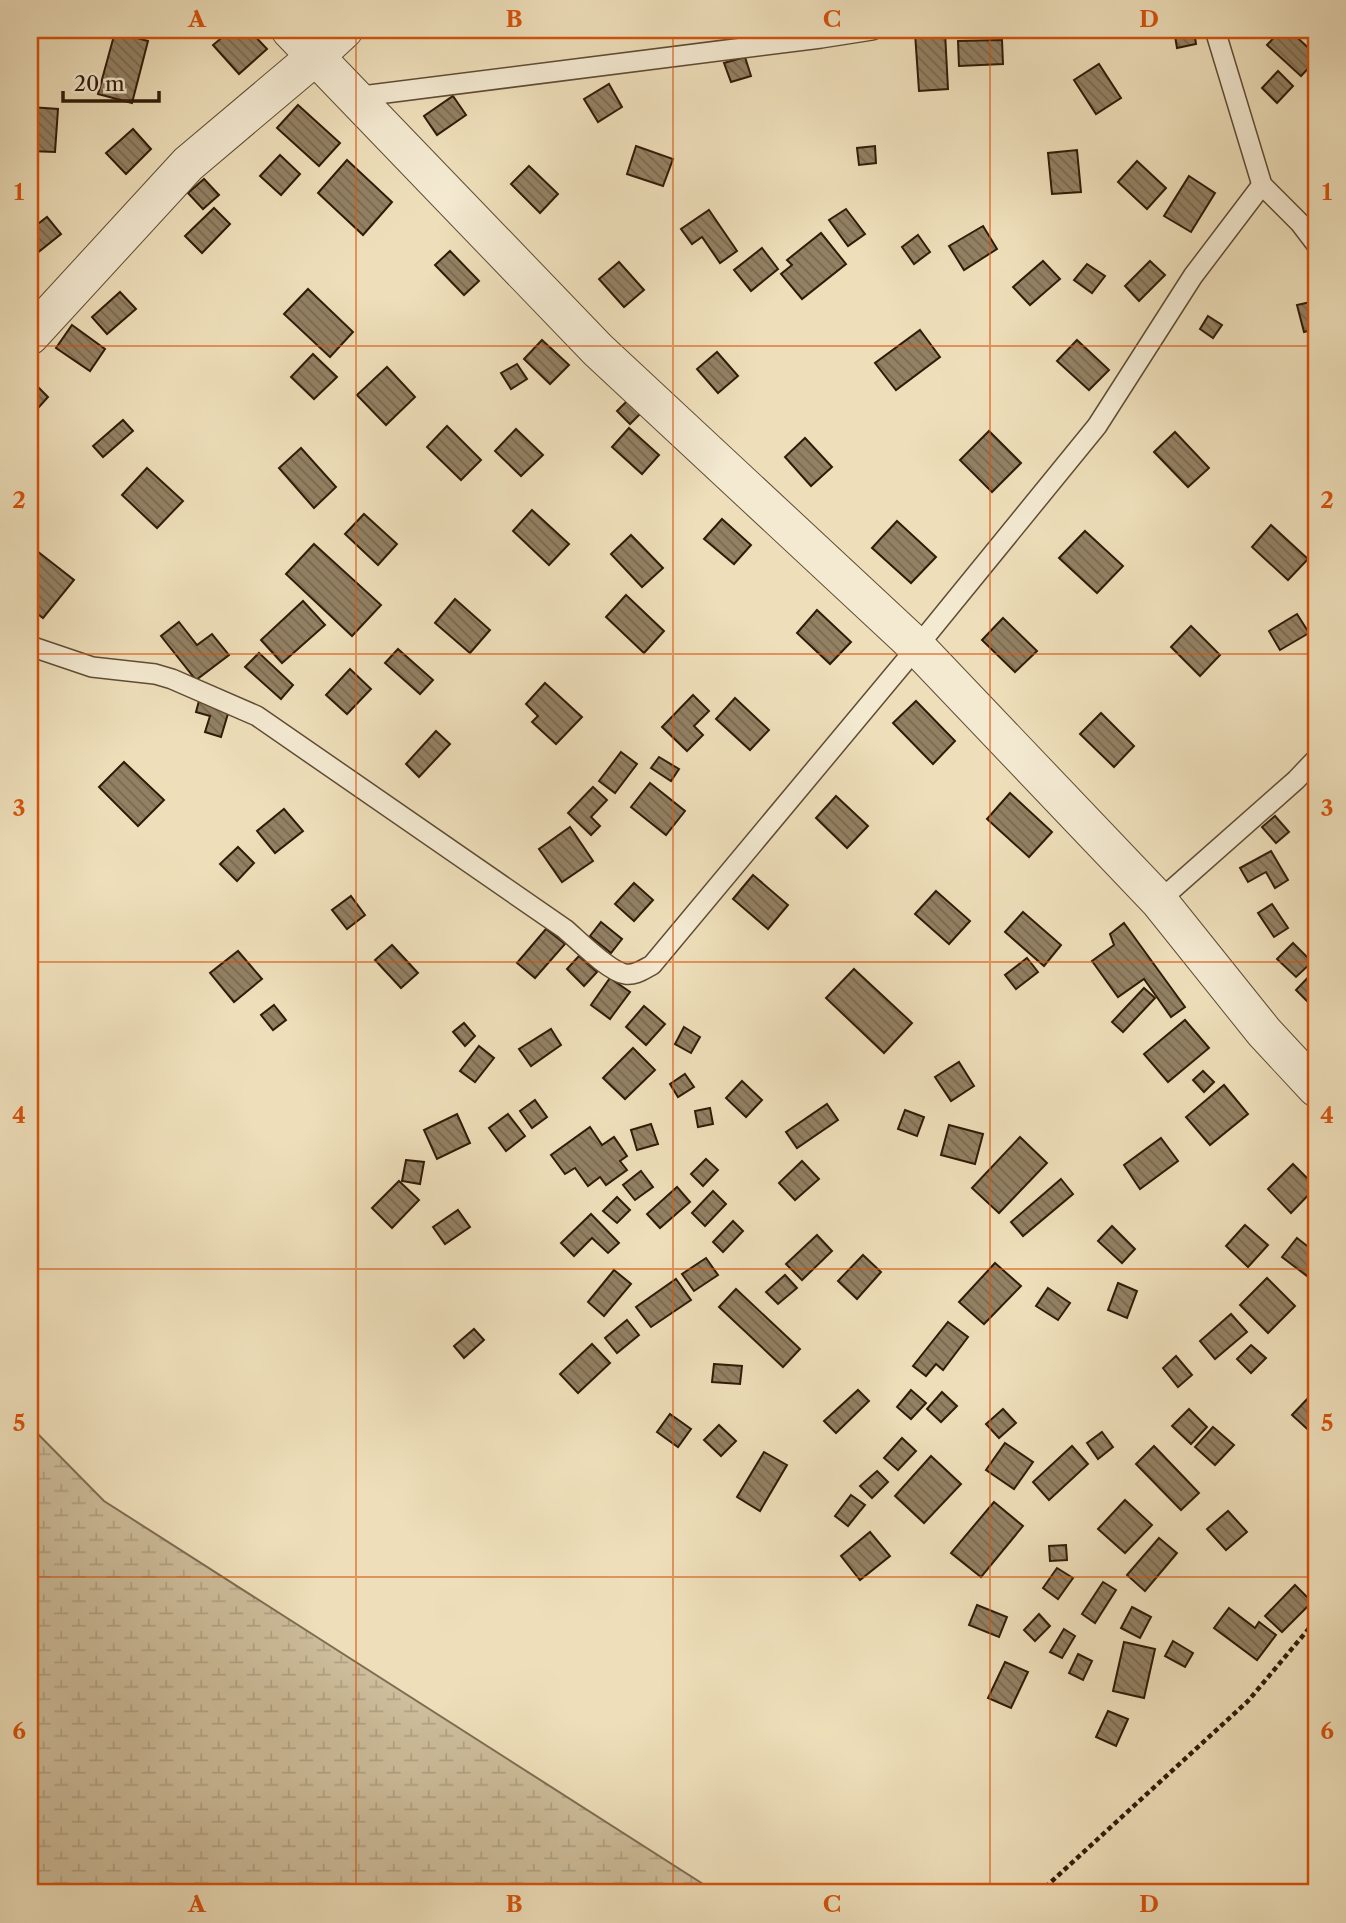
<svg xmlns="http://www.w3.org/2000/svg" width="1346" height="1923" font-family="'Libre Caslon Text',serif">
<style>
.wetland{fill:url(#wetland-marsh);stroke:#7f6c52;stroke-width:2}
.building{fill:url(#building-back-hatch);stroke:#301b07;stroke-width:2}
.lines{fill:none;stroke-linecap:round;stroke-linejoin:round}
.lane-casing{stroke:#604c34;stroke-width:22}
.street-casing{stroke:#604c34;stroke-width:39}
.path{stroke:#301b07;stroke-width:4.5;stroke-dasharray:5 3.5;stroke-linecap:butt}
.lane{stroke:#f4ead2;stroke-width:19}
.street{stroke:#f4ead2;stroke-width:37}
.grid{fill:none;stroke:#d6530c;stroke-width:2;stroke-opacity:0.55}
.neatline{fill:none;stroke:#d6530c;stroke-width:2.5}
.grid-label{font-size:23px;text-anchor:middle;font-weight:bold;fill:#d6530c}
</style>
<defs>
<pattern id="wetland-marsh" width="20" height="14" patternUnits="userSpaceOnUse" patternTransform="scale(1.75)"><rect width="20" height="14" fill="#cebe9c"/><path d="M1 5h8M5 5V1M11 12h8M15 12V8" fill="none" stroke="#b1a385"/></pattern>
<pattern id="building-back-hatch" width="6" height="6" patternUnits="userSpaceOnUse" patternTransform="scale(1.75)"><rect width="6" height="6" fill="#938164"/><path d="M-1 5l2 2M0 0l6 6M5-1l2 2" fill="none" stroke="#786950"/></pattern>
</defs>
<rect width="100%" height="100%" fill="#eedfba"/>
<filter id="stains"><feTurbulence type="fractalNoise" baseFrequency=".00286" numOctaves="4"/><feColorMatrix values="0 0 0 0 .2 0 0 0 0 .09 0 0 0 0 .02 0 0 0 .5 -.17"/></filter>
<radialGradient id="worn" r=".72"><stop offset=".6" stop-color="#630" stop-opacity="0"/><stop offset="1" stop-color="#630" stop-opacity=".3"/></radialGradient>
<path class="wetland" d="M30,1426L104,1501L717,1893H30Z"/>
<g class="building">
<path d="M231,30H249L267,49L239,74L213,45Z"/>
<path d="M1174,30H1194L1196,44L1177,48Z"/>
<path d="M1281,30H1289L1316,55V60L1301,76L1267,45Z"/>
<path d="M115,32L148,41L132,103L98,94Z"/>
<path d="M945,32L948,89L919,91L915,33Z"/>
<path d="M1002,40L1003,64L959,66L958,41Z"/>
<path d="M745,57L751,76L731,82L724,63Z"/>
<path d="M1099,64L1121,98L1096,114L1074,80Z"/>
<path d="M1278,71L1293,86L1277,103L1262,88Z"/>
<path d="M609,84L622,107L598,122L584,99Z"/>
<path d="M453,96L466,115L437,135L424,116Z"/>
<path d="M298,105L340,143L319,166L277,128Z"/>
<path d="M30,107L58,109L55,152L30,151Z"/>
<path d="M133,129L151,149L126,174L106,153Z"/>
<path d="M636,146L673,159L663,186L627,174Z"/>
<path d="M875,146L876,163L859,165L857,148Z"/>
<path d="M1077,150L1081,192L1052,194L1048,153Z"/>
<rect x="1312" y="150" width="4" height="33"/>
<path d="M280,155L300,174L281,195L260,176Z"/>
<path d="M347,160L392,202L363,235L318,193Z"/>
<path d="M1137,161L1166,188L1147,209L1118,182Z"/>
<path d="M529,166L558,194L540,213L511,184Z"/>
<path d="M1189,176L1215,193L1191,232L1164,216Z"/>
<path d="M204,179L219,195L203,209L188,193Z"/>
<path d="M214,208L230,224L202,253L185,236Z"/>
<path d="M846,209L865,234L848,246L829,220Z"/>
<path d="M709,210L737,251L720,263L702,237L692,244L681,229Z"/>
<path d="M47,217L61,234L31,258L30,230Z"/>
<path d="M983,226L997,249L964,270L949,246Z"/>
<path d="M821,233L846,264L802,299L781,274L792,265L787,260Z"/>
<path d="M918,235L930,252L914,264L902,247Z"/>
<path d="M762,248L778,269L751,291L734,270Z"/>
<path d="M450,251L479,281L464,295L435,265Z"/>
<path d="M1043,261L1060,279L1030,305L1013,287Z"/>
<path d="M1150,261L1165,275L1139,301L1125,286Z"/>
<path d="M619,262L644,290L624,307L599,279Z"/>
<path d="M1087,264L1105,276L1092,293L1074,280Z"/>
<path d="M308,289L353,332L330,357L284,314Z"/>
<path d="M120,292L136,309L107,334L92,317Z"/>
<path d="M1315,301L1316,329L1304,332L1297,305Z"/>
<path d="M1208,316L1222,325L1213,338L1200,329Z"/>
<path d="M72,325L105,349L90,371L56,348Z"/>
<path d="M920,330L940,357L896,390L875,363Z"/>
<path d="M542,340L569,365L550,384L524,359Z"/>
<path d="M1077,340L1109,370L1089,390L1057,361Z"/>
<path d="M717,352L738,376L718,393L697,369Z"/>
<path d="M313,354L337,377L314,399L291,377Z"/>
<path d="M517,364L527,379L511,389L501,373Z"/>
<path d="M387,367L415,397L386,425L357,395Z"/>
<path d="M30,379L48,397L30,417Z"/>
<path d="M631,397L644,410L630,424L617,411Z"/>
<path d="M123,420L133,431L103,457L93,446Z"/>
<path d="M447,426L481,460L461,480L427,447Z"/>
<path d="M629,428L659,455L642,474L612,447Z"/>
<path d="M516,429L543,455L521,476L495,451Z"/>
<path d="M989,431L1021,463L992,492L960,460Z"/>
<path d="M1175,432L1209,468L1188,487L1154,452Z"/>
<path d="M805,438L832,467L811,486L785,457Z"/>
<path d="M301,448L336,487L314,508L279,468Z"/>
<path d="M147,468L183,501L157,528L122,495Z"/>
<path d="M532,510L569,544L549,565L513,531Z"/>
<path d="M364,514L397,544L378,565L345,534Z"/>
<path d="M722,519L751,545L734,564L704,539Z"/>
<path d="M897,521L936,557L911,583L872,548Z"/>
<path d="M1271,525L1308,559L1288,580L1252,547Z"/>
<path d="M1085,531L1123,566L1097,593L1059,558Z"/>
<path d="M631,535L663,568L642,587L611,554Z"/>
<path d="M314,544L381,605L352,636L286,574Z"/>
<path d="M37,551L74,580L43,618L30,608V560Z"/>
<path d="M626,595L664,631L644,653L606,617Z"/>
<path d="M455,599L490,630L470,653L435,623Z"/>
<path d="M303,601L325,625L282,663L261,640Z"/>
<path d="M817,610L851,642L830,664L797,633Z"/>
<path d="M1297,614L1309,633L1280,650L1269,631Z"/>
<path d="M1003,618L1037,651L1015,672L982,640Z"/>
<path d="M179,622L197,645L212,634L229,655L196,680L161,636Z"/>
<path d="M1191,626L1220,655L1200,676L1171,647Z"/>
<path d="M398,649L433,680L420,694L385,663Z"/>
<path d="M259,653L293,685L281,699L245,667Z"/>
<path d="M350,669L371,689L347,714L326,695Z"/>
<path d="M545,683L582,717L556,744L532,722L538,716L526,704Z"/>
<path d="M693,695L709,711L694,726L703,735L687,751L662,727Z"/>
<path d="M200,697L230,707L221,737L205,732L210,716L196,712Z"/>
<path d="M735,698L769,730L750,750L716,719Z"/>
<path d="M916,701L955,741L933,764L893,723Z"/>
<path d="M1101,713L1134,746L1114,767L1080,734Z"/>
<path d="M436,731L450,744L419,777L406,764Z"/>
<path d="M621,752L637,764L615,793L599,781Z"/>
<path d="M659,757L679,769L671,781L651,768Z"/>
<path d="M124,762L164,800L138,826L99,787Z"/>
<path d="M650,783L685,811L666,835L631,807Z"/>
<path d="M593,787L607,800L591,817L600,826L591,835L568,813Z"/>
<path d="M1010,793L1052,832L1029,857L987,819Z"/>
<path d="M836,796L868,826L847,848L816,818Z"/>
<path d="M284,809L303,831L275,853L257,831Z"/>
<path d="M1275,816L1289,832L1276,843L1262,827Z"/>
<path d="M570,827L593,861L562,882L539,849Z"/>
<path d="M238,847L254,863L237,881L220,864Z"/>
<path d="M1271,851L1288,880L1275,888L1266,872L1248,882L1240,868Z"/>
<path d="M753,875L788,905L768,929L733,899Z"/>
<path d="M634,883L653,900L634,921L615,904Z"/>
<path d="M936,891L970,921L949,944L915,914Z"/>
<path d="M351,896L365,915L347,929L332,910Z"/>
<path d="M1272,904L1288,928L1274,937L1258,913Z"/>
<path d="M1023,912L1061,945L1044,966L1005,932Z"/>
<path d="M601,922L622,939L611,953L590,936Z"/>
<path d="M1124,923L1185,1007L1171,1017L1144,979L1118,997L1092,961L1114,945L1110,934Z"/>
<path d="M546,929L565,944L535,978L517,963Z"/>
<path d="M1293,943L1312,962L1296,977L1277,959Z"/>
<path d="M392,945L418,973L401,988L375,960Z"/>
<path d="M238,951L262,979L234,1002L210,973Z"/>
<path d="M579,956L597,972L584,986L567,969Z"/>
<path d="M1027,958L1038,972L1016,989L1005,975Z"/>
<path d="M854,969L912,1023L884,1053L826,998Z"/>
<path d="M1316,969V1010L1296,990Z"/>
<path d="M610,978L630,992L610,1019L591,1005Z"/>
<path d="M1144,988L1155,998L1123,1032L1112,1022Z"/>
<path d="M274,1005L286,1020L273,1030L261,1015Z"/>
<path d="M644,1006L665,1024L646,1045L626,1027Z"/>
<path d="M1185,1020L1209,1048L1168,1082L1144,1054Z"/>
<path d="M464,1023L475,1036L465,1046L453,1032Z"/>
<path d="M684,1027L700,1037L691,1053L675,1044Z"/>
<path d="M551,1029L561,1045L531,1066L519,1049Z"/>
<path d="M479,1046L494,1058L475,1082L460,1071Z"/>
<path d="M633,1048L655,1070L625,1099L603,1078Z"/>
<path d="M959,1062L974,1086L951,1101L935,1077Z"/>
<path d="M1203,1071L1214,1082L1204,1092L1193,1080Z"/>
<path d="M685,1074L694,1087L678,1097L670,1084Z"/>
<path d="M742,1081L762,1100L746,1117L726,1098Z"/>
<path d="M1224,1085L1248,1114L1210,1145L1186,1117Z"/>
<path d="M535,1100L547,1117L532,1128L520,1111Z"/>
<path d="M827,1104L838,1120L797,1148L786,1132Z"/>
<path d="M710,1108L713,1124L698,1127L695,1111Z"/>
<path d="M905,1110L924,1117L917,1136L898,1129Z"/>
<path d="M457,1114L470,1143L437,1159L424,1130Z"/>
<path d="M508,1114L525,1136L506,1151L489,1128Z"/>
<path d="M651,1124L658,1144L637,1150L631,1130Z"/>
<path d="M949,1125L983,1134L975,1164L941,1155Z"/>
<path d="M590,1127L602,1145L614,1137L627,1156L620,1161L627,1170L606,1185L600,1177L588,1186L575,1168L565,1174L551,1155Z"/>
<path d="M1020,1137L1047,1163L999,1213L972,1188Z"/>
<path d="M1161,1138L1178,1161L1140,1189L1124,1165Z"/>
<path d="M706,1159L718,1170L703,1186L691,1174Z"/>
<path d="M406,1160L424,1162L420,1184L402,1181Z"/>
<path d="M802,1161L819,1179L795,1200L779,1183Z"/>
<path d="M1293,1164L1316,1187L1291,1213L1268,1189Z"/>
<path d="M641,1171L653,1187L635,1200L623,1185Z"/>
<path d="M1061,1179L1073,1194L1023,1236L1011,1222Z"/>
<path d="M399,1181L419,1200L392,1228L372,1208Z"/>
<path d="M677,1187L690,1202L660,1228L647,1214Z"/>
<path d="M713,1191L726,1204L705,1226L692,1213Z"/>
<path d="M617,1197L630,1210L617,1223L603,1211Z"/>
<path d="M458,1210L470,1227L445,1244L433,1227Z"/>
<path d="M591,1214L619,1243L608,1253L592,1238L574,1256L561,1243Z"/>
<path d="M733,1221L743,1231L723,1252L713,1242Z"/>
<path d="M1245,1225L1268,1245L1248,1267L1226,1246Z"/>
<path d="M1112,1226L1135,1249L1122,1263L1098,1241Z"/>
<path d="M817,1235L832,1251L802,1280L786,1264Z"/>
<path d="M1297,1238L1316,1253V1263L1307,1276L1282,1257Z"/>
<path d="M863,1255L881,1272L857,1299L838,1281Z"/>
<path d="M706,1258L718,1275L694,1291L682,1274Z"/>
<path d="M995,1263L1021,1286L984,1324L959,1302Z"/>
<path d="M614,1270L631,1284L604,1316L588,1302Z"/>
<path d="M785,1275L797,1288L778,1304L766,1292Z"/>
<path d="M1267,1278L1295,1306L1268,1333L1240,1305Z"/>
<path d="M676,1279L691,1300L651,1327L636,1307Z"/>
<path d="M1118,1283L1137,1291L1127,1318L1108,1310Z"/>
<path d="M1048,1288L1070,1303L1058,1320L1036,1306Z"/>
<path d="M736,1289L800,1349L783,1367L719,1307Z"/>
<path d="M1231,1314L1247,1332L1215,1359L1200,1341Z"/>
<path d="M627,1320L639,1335L617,1353L605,1338Z"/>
<path d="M948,1322L968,1337L943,1370L936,1364L926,1376L913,1366Z"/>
<path d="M474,1329L484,1340L464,1358L454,1346Z"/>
<path d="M592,1344L610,1363L578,1393L560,1374Z"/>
<path d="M1251,1345L1266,1358L1251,1373L1237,1359Z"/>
<path d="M1176,1356L1192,1375L1178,1387L1163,1368Z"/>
<path d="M714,1364L742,1366L740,1384L712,1382Z"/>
<path d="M858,1390L869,1401L836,1433L824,1421Z"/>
<path d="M911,1390L926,1403L911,1419L897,1407Z"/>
<path d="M942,1392L957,1406L941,1422L927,1409Z"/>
<path d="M1310,1396L1316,1402V1437L1292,1415Z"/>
<path d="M1003,1409L1016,1423L999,1438L986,1424Z"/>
<path d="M1189,1409L1207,1427L1191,1444L1172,1426Z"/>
<path d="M670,1414L691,1429L678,1447L657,1432Z"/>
<path d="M719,1425L736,1441L721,1456L704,1440Z"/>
<path d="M1213,1427L1234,1445L1215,1465L1195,1447Z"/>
<path d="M1102,1432L1113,1447L1098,1459L1087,1443Z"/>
<path d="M902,1438L916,1451L898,1470L884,1458Z"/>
<path d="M1005,1443L1033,1462L1014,1489L986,1470Z"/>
<path d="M1072,1446L1088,1464L1049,1500L1033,1482Z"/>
<path d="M1154,1446L1199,1493L1181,1510L1136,1464Z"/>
<path d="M764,1452L787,1465L760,1511L737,1497Z"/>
<path d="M931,1456L961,1484L924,1523L895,1496Z"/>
<path d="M877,1471L888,1482L872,1498L860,1486Z"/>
<path d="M851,1495L865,1505L848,1526L835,1516Z"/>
<path d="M1125,1500L1152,1525L1125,1553L1098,1529Z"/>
<path d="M994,1502L1023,1526L981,1577L951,1553Z"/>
<path d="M1228,1511L1247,1532L1226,1550L1207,1529Z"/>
<path d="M870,1532L890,1556L860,1580L841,1556Z"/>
<path d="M1159,1538L1177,1553L1145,1591L1127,1575Z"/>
<path d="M1066,1545L1067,1560L1050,1561L1049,1546Z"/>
<path d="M1057,1568L1073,1578L1058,1599L1043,1588Z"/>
<path d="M1103,1582L1116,1590L1095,1623L1082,1614Z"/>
<path d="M1295,1585L1312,1602L1282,1632L1265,1616Z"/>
<path d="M977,1605L1007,1617L999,1637L969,1625Z"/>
<path d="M1132,1607L1151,1617L1140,1638L1121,1628Z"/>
<path d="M1229,1608L1255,1628L1259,1622L1276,1635L1257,1660L1214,1628Z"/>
<path d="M1039,1614L1050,1626L1035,1641L1024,1630Z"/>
<path d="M1064,1629L1075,1636L1062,1658L1050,1652Z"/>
<path d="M1173,1641L1193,1653L1185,1667L1165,1656Z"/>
<path d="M1124,1642L1155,1649L1144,1698L1113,1691Z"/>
<path d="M1078,1654L1092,1661L1083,1680L1069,1673Z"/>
<path d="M1005,1662L1028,1672L1011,1708L988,1698Z"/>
<path d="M1108,1711L1128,1719L1116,1746L1096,1737Z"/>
</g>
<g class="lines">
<defs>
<g id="lane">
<path d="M1215,30L1262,185L1300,223L1316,244"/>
<path d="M354,97L821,38L872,30"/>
<path d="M30,646L92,667L155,674L172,679L257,716L565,929C578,940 608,971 625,974C635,976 644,969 652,965L917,647L1097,426L1193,276L1262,185"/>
<path d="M1159,901L1296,780L1316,759"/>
</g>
<g id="street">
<path d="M290,30L598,350L917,647L1159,901L1264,1032L1316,1088"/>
<path d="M30,336L188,164L316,56L344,30"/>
</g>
</defs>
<use href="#lane" class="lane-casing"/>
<use href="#street" class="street-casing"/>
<path class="path" d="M1039,1893L1248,1701L1316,1620"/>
<use href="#lane" class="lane"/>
<use href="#street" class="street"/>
</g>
<path class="grid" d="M356,30V1893M673,30V1893M990,30V1893M30,346H1316M30,654H1316M30,962H1316M30,1269H1316M30,1577H1316"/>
<rect width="1346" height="1923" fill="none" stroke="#eedfba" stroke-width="77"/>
<path d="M63 91v10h96v-10" fill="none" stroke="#301b07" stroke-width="3.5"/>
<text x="74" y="91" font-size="21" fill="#301b07" stroke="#f4ead2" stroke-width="5" paint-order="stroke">20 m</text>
<rect x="38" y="38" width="1270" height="1846" class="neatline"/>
<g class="grid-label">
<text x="197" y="27">A</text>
<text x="514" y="27">B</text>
<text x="832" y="27">C</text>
<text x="1149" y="27">D</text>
<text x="19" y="200">1</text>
<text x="1327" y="200">1</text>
<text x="19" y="508">2</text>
<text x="1327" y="508">2</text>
<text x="19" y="816">3</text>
<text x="1327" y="816">3</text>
<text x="19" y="1123">4</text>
<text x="1327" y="1123">4</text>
<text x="19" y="1431">5</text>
<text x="1327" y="1431">5</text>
<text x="19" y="1739">6</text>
<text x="1327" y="1739">6</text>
<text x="197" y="1912">A</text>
<text x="514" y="1912">B</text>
<text x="832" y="1912">C</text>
<text x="1149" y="1912">D</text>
</g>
<rect width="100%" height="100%" filter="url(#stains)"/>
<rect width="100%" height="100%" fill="url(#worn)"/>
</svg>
